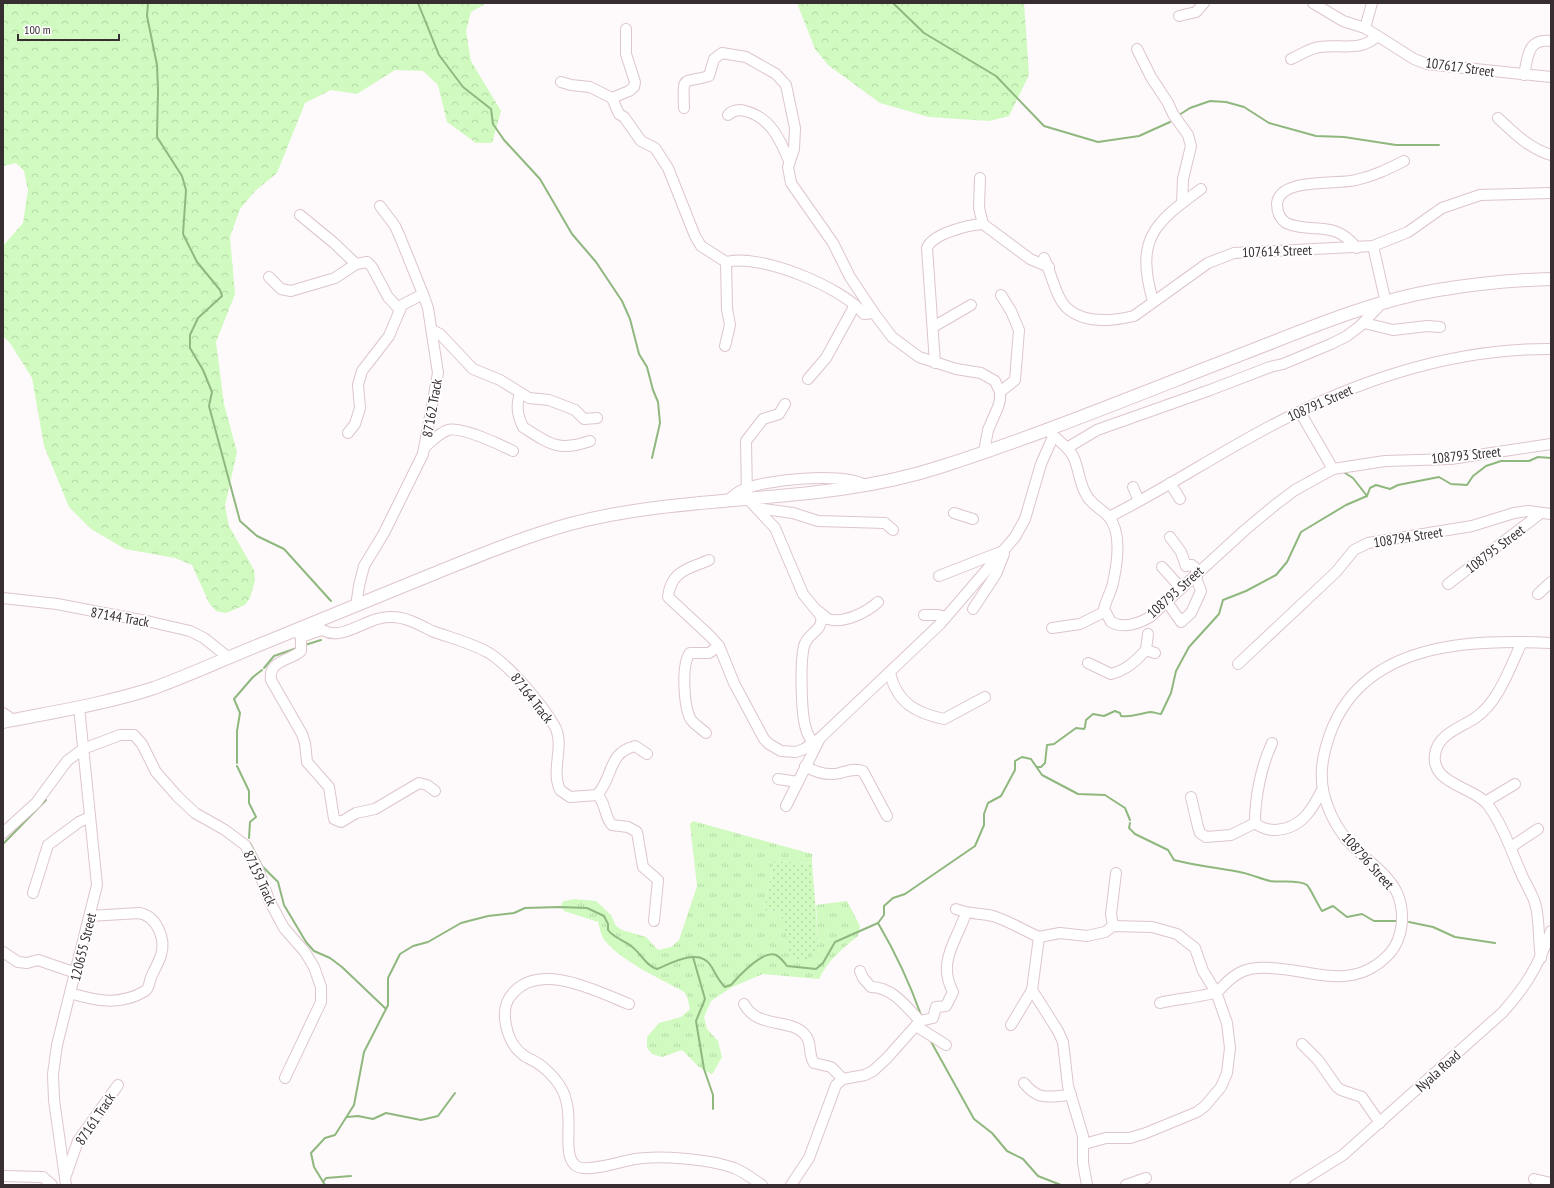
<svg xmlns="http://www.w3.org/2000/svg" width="1554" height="1188" font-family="'PT Sans Narrow',sans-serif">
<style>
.grass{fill:url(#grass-tufts)}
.forest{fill:url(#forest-crowns)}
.park{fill:url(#park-dots)}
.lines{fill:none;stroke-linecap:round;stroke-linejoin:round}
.stream{stroke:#8fb87f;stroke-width:2}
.minor-casing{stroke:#ddc6cc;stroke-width:12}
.major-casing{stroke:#ddc6cc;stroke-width:14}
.minor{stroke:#fff;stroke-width:10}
.major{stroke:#fff;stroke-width:12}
.labels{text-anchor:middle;stroke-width:3.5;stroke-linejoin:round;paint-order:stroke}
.street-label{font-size:14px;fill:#372e31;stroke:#fff}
</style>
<defs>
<pattern id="grass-tufts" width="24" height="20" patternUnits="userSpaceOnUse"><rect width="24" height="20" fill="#d1fac1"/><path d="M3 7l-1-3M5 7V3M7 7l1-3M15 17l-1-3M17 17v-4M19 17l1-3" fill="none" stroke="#b4d7a6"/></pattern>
<pattern id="forest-crowns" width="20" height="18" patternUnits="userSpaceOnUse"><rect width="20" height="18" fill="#d1fac1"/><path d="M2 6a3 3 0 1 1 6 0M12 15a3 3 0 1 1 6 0" fill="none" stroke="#b4d7a6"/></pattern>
<pattern id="park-dots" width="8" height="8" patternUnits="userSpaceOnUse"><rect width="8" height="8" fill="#d1fac1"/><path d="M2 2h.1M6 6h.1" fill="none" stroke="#b4d7a6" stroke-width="1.8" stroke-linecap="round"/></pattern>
</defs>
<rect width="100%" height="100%" fill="#fef9fa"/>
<path class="grass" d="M693,821L812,854V863L774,861L764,910L780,911L807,960V954L819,952L816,905L847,901L860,926L858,936C841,950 829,959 819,979L763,974L732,987L711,1001L704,1017L707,1029L718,1041L722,1057L713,1073L711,1074L699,1067L682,1050L662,1057L652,1054L647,1048V1037L659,1023L681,1017L690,1009L687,996L684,992C660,978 624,963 606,942C601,937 600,928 598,922L564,911L561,904L564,901L575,899L596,901L611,915L616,926L622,930L646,937L658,950L671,947L679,940L697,886L690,824Z"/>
<g class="forest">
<path d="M3,3H487L471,12L466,31L471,61L501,111L492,143H476L447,122L438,85L423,71L395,70L357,94L331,90L305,103L277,173L255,191L240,209L230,237L235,294L216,342L224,404L237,452L225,506L229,526L254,570L255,580L250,598L245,605L226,613L216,611L209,603L192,565L175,558L125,549L91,529L69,507L44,446L32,378L10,343L3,336V246L23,223L28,190L24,171L16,163L3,166Z"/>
<path d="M797,3H1024L1029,75L1009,116L989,121L929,117L880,103L828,65L815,49Z"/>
</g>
<path class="park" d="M774,861L812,863L819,952L815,955L808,954L807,961L791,957L780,911L764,910Z"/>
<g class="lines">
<g class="stream">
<path d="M148,3L147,16L157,65L158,90L157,137L182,176L186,190L183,234L197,262L220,290L222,296L198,318L190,335V348L203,370L212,392L209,406L240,521L257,536L284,549L331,601"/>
<path d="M418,3L439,55L463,87L491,109L493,124L504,140L540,179L572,234L596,262L622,301L630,319L639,354L647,367L653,390L658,402L660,423L652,458"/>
<path d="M893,3L924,33L996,76L1044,126L1098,142L1139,136L1170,122"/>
<path d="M1179,115L1190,108L1210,101L1226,102L1244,107L1269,123L1316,136L1344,137L1396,145H1439"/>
<path d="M1345,473L1353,478L1367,496"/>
<path d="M305,645L321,640"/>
<path d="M264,668L274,656L297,648"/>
<path d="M237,763V731L240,713L234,699L253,677L262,670"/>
<path d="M237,766L249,791V803L256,817L250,822L249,838"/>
<path d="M1037,767H1041L1045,763L1047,745L1054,744L1076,728L1084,729L1085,727L1086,720L1093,714L1104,716L1115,711L1120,713L1121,716C1132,718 1140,713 1151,712C1154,712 1157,714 1161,714L1171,693L1176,671L1189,647L1219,614L1223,600L1246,591L1276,575L1287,562L1301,532L1346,505L1367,496L1370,488L1376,485L1390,489L1398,485L1439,477L1451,484L1467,485L1473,476L1486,466L1501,461H1529L1538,457L1551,458"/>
<path d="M1130,823L1129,828L1135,834L1168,850L1174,860C1197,866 1220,868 1244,873C1252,875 1262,879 1270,881C1281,883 1297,879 1307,885C1309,886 1319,907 1322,911L1333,906L1347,917L1362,914L1374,921H1398"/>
<path d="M250,843L262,866L278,882L284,905L306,942L314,951L330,958L342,967L386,1009"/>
<path d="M3,844L46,800"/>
<path d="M1409,922L1433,927L1455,937L1495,943"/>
<path d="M878,923C895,952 910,984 921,1015"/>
<path d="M693,957L705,999L696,1021L704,1069L713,1095V1109"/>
<path d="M929,1038L974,1119L992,1133L1007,1151L1023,1159L1038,1176L1061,1185"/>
<path d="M347,1117L358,1116L373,1119L386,1113L421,1120L438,1116L455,1093"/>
<path d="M323,1182L326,1178L351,1176"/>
<path d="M325,1185L314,1167L311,1153L325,1138L335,1135L354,1105L364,1052L388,1005V978L400,954L413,946L428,942L461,923L488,916L514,913L525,908L559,907L587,908L604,916L608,924V930C614,938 623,940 631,946C641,953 646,966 657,969C672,963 700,947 711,966C716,974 718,980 725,987L731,985C739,976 763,950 776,955C780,957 784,962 787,966L816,969L823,963L835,942L878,923L884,915V906L893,898L905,894L975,846L984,825V814L988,803L1001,796L1015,770V761L1022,757L1031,759L1042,775L1078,794L1105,795L1125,808L1130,820"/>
</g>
<defs>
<g id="minor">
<path d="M1313,3L1343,21L1365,28L1414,59L1427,64L1551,77"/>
<path d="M1179,16L1196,12L1204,3"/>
<path d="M1365,28L1372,3"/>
<path d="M1137,49L1151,77L1168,103L1173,114L1188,135L1191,146L1183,179L1182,203"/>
<path d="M1291,59C1300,55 1310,48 1320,47C1340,44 1362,52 1377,36"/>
<path d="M1524,75C1528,57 1527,38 1551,41"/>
<path d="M561,82L571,85L590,87L612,98L619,114L624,117L641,141L655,148L668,168L695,236L701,246L726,262C760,253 842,287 864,314L874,313"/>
<path d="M612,98L629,91L634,87L635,82L626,54V29"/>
<path d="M684,108C683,74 681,84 709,76L714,59L722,53L746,57L776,74L786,85L795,128L794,149L788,167L791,183L833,243L850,277L874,313L892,337L919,357L956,369L981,373L995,381L1000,392V400L998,407L988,430L984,452"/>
<path d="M728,115C733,110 738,109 745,111C770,117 780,139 789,161"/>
<path d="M1498,118C1514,133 1530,149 1551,155"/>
<path d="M980,178L979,208L983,224L1030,259L1049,267"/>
<path d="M300,215L334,243L356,264"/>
<path d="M1373,246L1386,303"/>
<path d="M1357,248C1332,218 1314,235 1286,223C1279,218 1277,212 1277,204C1279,177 1337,185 1356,180C1374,176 1388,169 1404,161"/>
<path d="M1044,258C1051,272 1056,299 1068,309C1086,324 1113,321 1134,316L1208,263L1234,253L1373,246L1408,232L1442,208L1480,195L1551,193"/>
<path d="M269,277L281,289L291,291L335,278L356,264L367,262L372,267L388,297L400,310"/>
<path d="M1153,301C1135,239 1154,223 1201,189"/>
<path d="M1364,323L1393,330L1427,326L1440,327"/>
<path d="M933,327L971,305"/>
<path d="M432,330L440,334L473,369L500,380L529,398L549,400L575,410L584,419L597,418"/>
<path d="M725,346L730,325L727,309L726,262"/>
<path d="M935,363L927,248C933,233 969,225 983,224"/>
<path d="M808,379L826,358L855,305"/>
<path d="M1000,392L1015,380L1019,330L1011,311L1001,295"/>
<path d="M520,393C516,406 517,414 523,427C549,444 559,452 590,441"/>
<path d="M785,404L779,414L763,419L746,441L747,498L775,528L803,594L821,616C824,631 807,633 804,646C800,662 801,714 806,729C807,734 810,738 813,743"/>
<path d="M1300,412L1333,469"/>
<path d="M1047,429C1055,439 1067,445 1073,456C1079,468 1079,484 1087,496C1092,505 1102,509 1109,517C1122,533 1117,565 1113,583C1111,592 1106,600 1104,609L1111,622C1124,629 1138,624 1150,617L1245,530L1275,505L1295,490L1333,469L1385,461L1451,459L1551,444"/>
<path d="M348,433L355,424L360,408L358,385L362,371L389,336L402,305L423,294"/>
<path d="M425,447C432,441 439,433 448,430C461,426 501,445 513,451"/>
<path d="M1067,448L1097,430L1210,390L1270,367L1283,364L1331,344L1347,336L1360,326L1381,304"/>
<path d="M1170,483L1180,499"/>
<path d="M1133,487L1139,501"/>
<path d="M728,500C732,497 736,493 740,491C764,479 843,472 865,485"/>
<path d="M757,508L793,513L818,521L885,523L893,530"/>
<path d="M954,513L973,519"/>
<path d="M1109,517C1159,492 1205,462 1254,435C1344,385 1447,348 1551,349"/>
<path d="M1170,537L1181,552L1186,566L1192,565L1199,571"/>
<path d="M709,560C689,569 671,570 668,597L710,636L719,646L734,683L764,739L769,744L781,751L796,752L804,749L820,738L940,624L1015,537L1025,519L1041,464L1053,437"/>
<path d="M1162,567L1181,588"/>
<path d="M939,576L1003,551"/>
<path d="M1448,584L1541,513"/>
<path d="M1538,594L1551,582"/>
<path d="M3,598L57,604L151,622L190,631L204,638L229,658"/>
<path d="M1167,602L1181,622L1191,613L1201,591L1195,575"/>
<path d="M356,606L359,586L364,566L384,533L423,454L438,373L428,308L423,294L400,237L395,226L380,206"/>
<path d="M973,609L996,574L1004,554"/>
<path d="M818,611C821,613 825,617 828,619C844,624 867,612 878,602"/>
<path d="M924,615H938L946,617"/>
<path d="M314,623C338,650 364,615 392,617C406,617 420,625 432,631C451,638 472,643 489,653C510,666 541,703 554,725C566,745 550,769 560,790L570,797L597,795C606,802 604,817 612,825L628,827L637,832L643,867L658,880L654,921"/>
<path d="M1052,628L1080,624L1104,612"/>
<path d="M296,630L301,637V651C290,661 268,660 271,680L302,734L305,743L307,762L329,787L334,819L341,822L356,813L375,809L419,783L427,785L435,791"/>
<path d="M1148,634L1146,650L1155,653"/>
<path d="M301,637L321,630"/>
<path d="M1522,642C1510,667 1499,702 1475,718C1462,727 1441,733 1436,750C1426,784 1474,786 1488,805C1503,826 1511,850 1521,873C1525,883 1532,893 1535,903C1540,919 1538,941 1541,958"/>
<path d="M1088,663L1111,674C1126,670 1135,662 1146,650"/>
<path d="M1238,664L1336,572L1354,550L1368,543L1472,526L1514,513L1528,511L1551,514"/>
<path d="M890,673C897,703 916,713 944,719L985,697"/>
<path d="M3,713L13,720"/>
<path d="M706,733C702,729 693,724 690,718C684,706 681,664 690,653H709L719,646"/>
<path d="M805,766C815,772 828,776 840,773C847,771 855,768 863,771L887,816"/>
<path d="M778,779L798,782"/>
<path d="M597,795C614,777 607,753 635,746L647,754"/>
<path d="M1191,797L1198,827L1200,833L1206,837L1231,835L1255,823C1255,797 1261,767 1272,743"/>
<path d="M1485,802L1515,784"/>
<path d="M786,806L819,740"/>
<path d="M1255,823C1261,828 1268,830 1275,830C1301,829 1312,810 1322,790"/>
<path d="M3,833L36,803L67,761L83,749L120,735H134L142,744L156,772L177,796L195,813L225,830L245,845L258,869L269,900L284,928L305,952L314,967L321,987V1002L285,1078"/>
<path d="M1511,847L1538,829"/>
<path d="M33,893L48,845L79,822L90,817"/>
<path d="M956,909C968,914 980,913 993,916C1009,921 1023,930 1039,937L1032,990L1011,1025"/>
<path d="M1113,926L1111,914L1116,873"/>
<path d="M1039,937L1060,933L1087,936L1105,932L1113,926L1152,927L1177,934L1195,948L1203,971L1216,992L1227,1023L1230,1048L1227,1073L1221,1087L1205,1106L1197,1112L1146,1133L1130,1138H1106L1084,1144"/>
<path d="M3,952L18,962L27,963L38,960L76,973"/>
<path d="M860,971L863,978L871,987C892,987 906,1006 920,1021"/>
<path d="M1032,990L1058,1031L1063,1042L1068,1086L1083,1136V1163L1087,1185"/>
<path d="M70,993C96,1001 120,1006 145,991C150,988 149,980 152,975C155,968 159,962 161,955C166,939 157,916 139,913L90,916"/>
<path d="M1160,1003C1175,999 1203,997 1216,992C1219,991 1222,987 1224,985C1234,975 1243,969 1257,968C1304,964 1350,997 1390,953C1403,938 1405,914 1398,895C1388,871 1363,859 1347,840C1339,830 1332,818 1328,807C1318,782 1321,759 1330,734C1363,642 1470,639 1551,643"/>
<path d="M629,1004C598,992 542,962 514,992C506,1000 504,1008 505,1019C507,1035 512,1048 526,1057C532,1060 539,1063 544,1068C550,1073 556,1080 560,1086C577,1112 561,1150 574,1164C582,1175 622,1161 635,1159C660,1155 709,1159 734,1168C744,1172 753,1179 762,1185"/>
<path d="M744,1004C758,1030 792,1017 806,1036C812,1043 808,1055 814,1063L831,1067L843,1079"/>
<path d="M916,1026L946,1045"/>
<path d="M1302,1044L1318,1060L1337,1087L1341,1090L1362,1097L1380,1123"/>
<path d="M1024,1083C1039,1102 1050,1096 1071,1095"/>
<path d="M66,1175L78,1141L118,1085"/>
<path d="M3,1176L43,1177L52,1185"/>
<path d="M1534,1179L1551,1183"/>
<path d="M66,1185L54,1100L53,1074L57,1045L97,885L79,707"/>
<path d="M791,1185L809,1158L836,1085L843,1079L865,1075L873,1071L887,1058L920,1021L933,1018L936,1007L946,1006L953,992C937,962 956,942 966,913"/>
<path d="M1126,1185L1146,1178"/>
<path d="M1295,1185L1343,1155L1503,1012C1527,985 1538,966 1551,931"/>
</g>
<path id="major" d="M3,722C53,712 105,704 154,688C190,675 224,659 259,645C317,621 375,598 433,574C478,556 523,537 570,524C691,492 820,506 940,467C1043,434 1144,392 1245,353C1307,329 1371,301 1438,290C1475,284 1513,280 1551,279"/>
</defs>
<use href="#minor" class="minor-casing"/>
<use href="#major" class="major-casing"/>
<use href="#minor" class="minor"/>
<use href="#major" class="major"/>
</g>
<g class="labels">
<g class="street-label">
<text transform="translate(1460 67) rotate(8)" y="5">107617 Street</text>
<text transform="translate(1277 251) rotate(-2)" y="5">107614 Street</text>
<text transform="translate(1320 403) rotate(-24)" y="5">108791 Street</text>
<text transform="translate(432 408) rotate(-80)" y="5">87162 Track</text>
<text transform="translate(1466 455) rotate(-6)" y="5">108793 Street</text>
<text transform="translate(1408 537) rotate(-9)" y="5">108794 Street</text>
<text transform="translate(1495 549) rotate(-37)" y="5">108795 Street</text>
<text transform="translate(1175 592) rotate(-42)" y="5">108793 Street</text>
<text transform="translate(120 617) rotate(10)" y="5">87144 Track</text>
<text transform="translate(532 698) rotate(52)" y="5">87164 Track</text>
<text transform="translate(1368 861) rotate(48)" y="5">108796 Street</text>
<text transform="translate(260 878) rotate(65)" y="5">87159 Track</text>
<text transform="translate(83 947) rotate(-76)" y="5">120655 Street</text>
<text transform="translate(1438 1071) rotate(-42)" y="5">Nyala Road</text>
<text transform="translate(95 1119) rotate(-56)" y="5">87161 Track</text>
</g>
</g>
<rect width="1554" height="1188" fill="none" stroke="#372e31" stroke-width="8"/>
<path d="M18 34v6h101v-6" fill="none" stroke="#372e31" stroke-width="2"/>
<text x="24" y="34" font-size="12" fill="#372e31" stroke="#ffffff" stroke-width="3" paint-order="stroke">100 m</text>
</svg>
